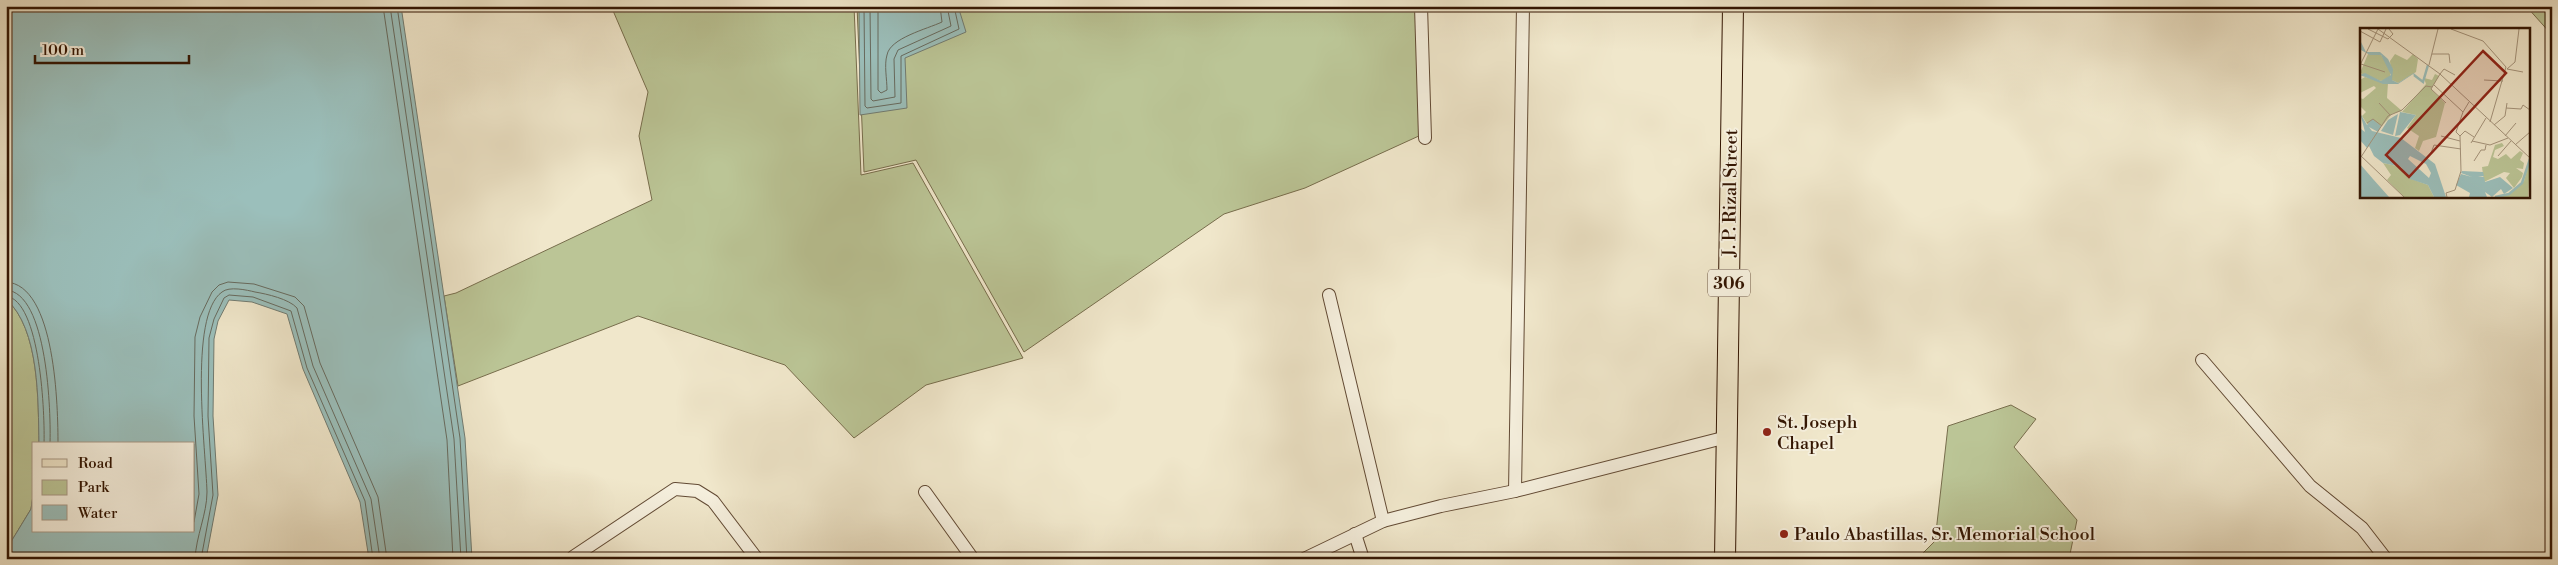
<svg xmlns="http://www.w3.org/2000/svg" width="2558" height="565" font-family="'Libre Bodoni',serif">
<style>
.green{fill:#bbc596;stroke:#776d4c}
.water{fill:#9bbfbb;stroke:#717b71}
.lines{fill:none;stroke-linecap:round;stroke-linejoin:round}
.shore{stroke:#676a5e;stroke-width:1}
.minor-casing{stroke:#624a34;stroke-width:14}
.primary-casing{stroke:#331502;stroke-width:22}
.minor{stroke:#f5efdd;stroke-width:12}
.primary{stroke:#f0e7cb;stroke-width:20}
.poi-dot{fill:#8f2418;stroke:#f5efdd;stroke-width:2}
.labels{text-anchor:middle;stroke-width:4;stroke-linejoin:round;paint-order:stroke}
.shield{fill:#f5efdd;stroke:#6d5644;stroke-width:1}
.shield-label{font-size:16px;font-weight:bold;fill:#331502}
.street-label{font-size:18px;fill:#331502;stroke:#f5efdd}
.poi-label{font-size:18px;fill:#331502;stroke:#f5efdd;text-anchor:start}
.inset-river{fill:none;stroke:#9bbfbb;stroke-width:2.5}
.inset-road{fill:none;stroke:#a4937b;stroke-width:1}
.view{fill:#8f2418;fill-opacity:0.15;stroke:#8f2418;stroke-width:2.5}
.inset-edge{fill:none;stroke:#331502;stroke-width:2.5}
</style>
<rect width="100%" height="100%" fill="#f0e7cb"/>
<filter id="stains"><feTurbulence type="fractalNoise" baseFrequency=".004" numOctaves="4"/><feColorMatrix values="0 0 0 0 .2 0 0 0 0 .09 0 0 0 0 .02 0 0 0 .5 -.17"/></filter>
<radialGradient id="worn" r=".72"><stop offset=".6" stop-color="#630" stop-opacity="0"/><stop offset="1" stop-color="#630" stop-opacity=".3"/></radialGradient>
<g class="green">
<path d="M611,6H854L861,175L913,163L1023,358L926,385L854,438L785,365L638,316L458,386L444,296L456,293L652,200L639,136L648,92Z"/>
<path d="M857,6H1418L1421,135L1305,188L1224,214L1024,352L916,160L864,172Z"/>
<path d="M2526,6H2552V35Z"/>
<path d="M6,299C40,329 38,402 39,444H34V489L31,509L6,550Z"/>
<path d="M2011,405L2036,419L2014,447L2077,520L2069,559H1917L1935,541L1948,426Z"/>
</g>
<g class="water">
<path d="M6,6H401L465,438L472,559H369L360,502L303,369L287,314L252,302L229,300L218,321L214,339L213,416L218,495L206,559H6V550L31,509L34,489V531H194V444H39C38,402 40,329 6,299Z"/>
<path d="M859,6H958L966,32L905,58L907,108L860,115Z"/>
</g>
<g class="lines">
<g class="shore">
<path d="M383,6L447,440L453,559"/>
<path d="M390,6L454,439L461,559"/>
<path d="M397,6L460,438L467,559"/>
<path d="M864,6L865,106L867,108L901,103V56L959,29L954,6"/>
<path d="M870,6L871,99L873,101L895,97L894,59L898,50L951,26L947,6"/>
<path d="M878,6V90L881,93L887,90C887,79 884,65 887,55C890,38 927,29 942,22L940,6"/>
<path d="M6,282C56,284 58,409 58,444"/>
<path d="M6,290C48,292 51,414 50,444"/>
<path d="M6,296C41,300 45,417 44,444"/>
<path d="M194,522L199,494L194,416L195,337L200,317L212,292L219,285L228,282L254,284L295,297L304,306L320,363L378,497L387,559"/>
<path d="M195,559C196,536 207,514 207,492C206,452 188,316 222,292C229,286 247,290 255,292C267,294 289,299 297,308L313,366L371,499L380,559"/>
<path d="M201,559L213,495L208,416L209,338L214,319L224,298L229,295L253,297L291,311L307,368L365,501L373,559"/>
</g>
<defs>
<g id="minor">
<path d="M1421,6L1425,138"/>
<path d="M1523,6L1515,491L1727,437"/>
<path d="M1329,295L1383,521"/>
<path d="M2202,360L2310,486L2362,528L2386,559"/>
<path d="M925,492L973,559"/>
<path d="M1355,534L1363,559"/>
<path d="M573,557L675,489L697,491L713,501L757,559"/>
<path d="M1304,559L1383,521L1441,506L1515,491"/>
</g>
<path id="primary" d="M1725,559L1733,6"/>
</defs>
<use href="#minor" class="minor-casing"/>
<use href="#primary" class="primary-casing"/>
<use href="#minor" class="minor"/>
<use href="#primary" class="primary"/>
</g>
<g class="poi-dot">
<circle cx="1767" cy="432" r="5"/>
<circle cx="1784" cy="534" r="5"/>
</g>
<g class="labels">
<rect class="shield" x="1708" y="269.5" width="42" height="27" rx="4"/>
<g class="shield-label">
<text x="1729" y="289">306</text>
</g>
<g class="street-label">
<text transform="translate(1730 193) rotate(-89)" y="6">J. P. Rizal Street</text>
</g>
<g class="poi-label">
<text x="1777" y="428">St. Joseph<tspan x="1777" dy="21">Chapel</tspan></text>
<text x="1794" y="540">Paulo Abastillas, Sr. Memorial School</text>
</g>
</g>
<g transform="translate(2360 28)">
<rect width="170" height="170" fill="#f0e7cb"/>
<path d="M8,26L21,27L31,42L30,50L21,53L0,45ZM35,26L47,32L53,26L58,31L56,44L38,55L32,52L30,33ZM75,46L79,48L71,61L85,75L76,109L63,113L59,123L55,120L59,108L47,100L56,87L42,84L66,56L64,50L72,52ZM5,49L28,55L27,70L42,83L32,86L22,98L7,96L2,88L6,84L0,78V70L3,71L16,60L14,58L0,65V52ZM142,115L144,118L135,122L133,129L138,131L146,126L151,131L160,123L163,125L160,132L164,135L163,141L156,140L163,145L162,149L154,160L146,150L150,145L144,144L124,154L122,139L128,138L135,117ZM170,132L168,169H135L149,166L164,153ZM23,135L41,139L49,150L68,157L74,169H44L27,152L31,147Z" fill="#bbc596"/>
<path d="M0,12L6,24H20L28,31L33,41L32,52L38,55L52,46L54,45L57,50L53,46L38,56H23L0,47L5,45L21,53L31,47L21,27H10L1,22ZM40,84L56,87L40,107L35,108ZM0,85L7,97L12,91L21,98L18,104L9,99L12,103L41,110L75,136L86,169H74L68,157L50,151L41,139L23,135L14,128L9,118L7,120L0,112L1,101L5,104ZM50,128L66,136L71,145L69,150L48,131ZM38,86L33,107L21,103L28,92ZM0,136L13,151L29,169H0ZM102,143L123,144L124,148L118,149H124L125,154L140,149L153,160L144,166L141,161L132,169L125,164L127,169H109L110,165L96,157L101,146L112,149L101,145Z" fill="#9bbfbb" fill-rule="evenodd"/>
<path class="inset-river" d="M54,47L63,54L68,37M135,169L149,166L162,155L170,131"/>
<path class="inset-road" d="M8,1L28,11L33,6L29,1M18,1L80,46L170,130M91,1L123,13L146,39L130,94M0,3L20,14L26,1M72,26H89L90,35M1,36L25,44M0,37L18,1M69,37L78,1M147,41L155,34L159,1M147,41L163,44M80,46L71,61L86,75M80,46L84,41L95,47M124,52L143,53M74,57L103,84L109,74M19,75L30,87M146,80L161,81L163,77L170,82M7,95L13,91L22,98M134,97L145,88L147,75M81,108L100,113M100,108L105,103L114,109M145,108L156,95M112,113L130,117L148,110M111,115L126,90M155,117L170,104M71,125L74,117L101,121M0,127L44,169M138,128L151,113M1,129L28,88L42,82L66,58L72,59M114,133L121,122H125L126,117M87,169L86,165L95,162L101,143L100,108L96,104L103,84"/>
<path class="view" d="M123,23L146,45L49,149L26,127Z"/>
<rect width="170" height="170" class="inset-edge"/>
</g>
<rect width="2558" height="565" fill="none" stroke="#f0e7cb" stroke-width="25"/>
<rect x="8" y="8" width="2543" height="550" fill="none" stroke="#331502" stroke-width="2.5"/>
<rect x="12" y="12" width="2533" height="540" fill="none" stroke="#331502"/>
<rect x="32" y="442" width="162" height="90" fill="#f5efdd" stroke="#a79885"/>
<rect x="42" y="459" width="25" height="8" fill="#f0e7cb" stroke="#a79885"/>
<text x="78" y="468" font-size="15" fill="#331502">Road</text>
<rect x="42" y="480" width="25" height="15" fill="#bbc596" stroke="#a79885"/>
<text x="78" y="492" font-size="15" fill="#331502">Park</text>
<rect x="42" y="505" width="25" height="15" fill="#9bbfbb" stroke="#a79885"/>
<text x="78" y="518" font-size="15" fill="#331502">Water</text>
<path d="M35 55v8h154v-8" fill="none" stroke="#331502" stroke-width="2.5"/>
<text x="42" y="55" font-size="15" fill="#331502" stroke="#f5efdd" stroke-width="4" paint-order="stroke">100 m</text>
<rect width="100%" height="100%" filter="url(#stains)"/>
<rect width="100%" height="100%" fill="url(#worn)"/>
</svg>
